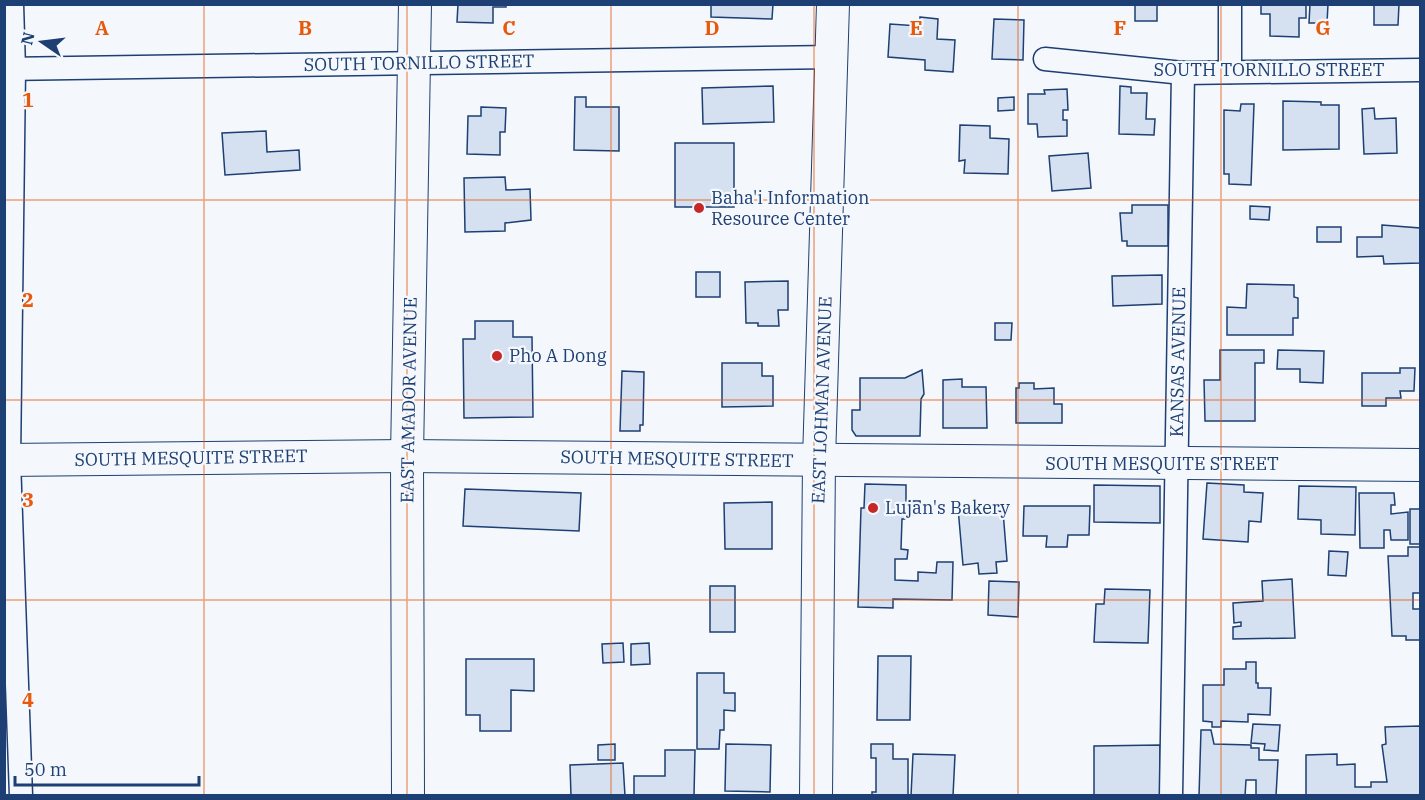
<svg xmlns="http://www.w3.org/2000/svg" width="1425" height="800" font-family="'IBM Plex Serif',serif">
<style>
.building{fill:#d5e0f0;stroke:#1d3f73;stroke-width:1.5}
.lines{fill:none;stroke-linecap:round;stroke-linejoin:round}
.street-casing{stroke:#1d3f73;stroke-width:25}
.secondary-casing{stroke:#1d3f73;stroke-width:34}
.street{stroke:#f4f7fb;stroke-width:22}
.secondary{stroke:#f4f7fb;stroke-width:32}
.grid{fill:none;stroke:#e8590c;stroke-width:1.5;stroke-opacity:0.55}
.poi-dot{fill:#c62828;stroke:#f4f7fb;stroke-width:2}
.labels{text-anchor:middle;stroke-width:4.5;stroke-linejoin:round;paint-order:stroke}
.street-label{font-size:18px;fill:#1d3f73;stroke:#f4f7fb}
.poi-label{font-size:18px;fill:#1d3f73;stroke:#f4f7fb;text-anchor:start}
.grid-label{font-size:20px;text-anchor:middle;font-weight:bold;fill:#e8590c;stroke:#f4f7fb;stroke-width:4.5;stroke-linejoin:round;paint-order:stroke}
</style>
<rect width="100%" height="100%" fill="#f4f7fb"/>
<g class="building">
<path d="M458,4H506V7H493V23L457,22Z"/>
<path d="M711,4H773L772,19L711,17Z"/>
<rect x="1135" y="4" width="22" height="17"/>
<path d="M1261,4H1306V18H1299V37L1270,36V14H1261Z"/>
<path d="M1310,4H1328L1327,23H1309Z"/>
<path d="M1374,4H1399L1398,25H1374Z"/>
<path d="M920,17L938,19L937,39L955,40L953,72L925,70V60L888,57L890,24L919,26Z"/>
<path d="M994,19L1024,20L1023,60L992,59Z"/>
<path d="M773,86L774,122L703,124L702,88Z"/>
<path d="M1120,86L1131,87V93H1147L1146,119H1155L1154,135L1119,134Z"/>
<path d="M1067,89L1068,110H1063V120H1067V136L1038,137L1037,124H1028V94H1045L1044,90Z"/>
<path d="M575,97H586V107H619V151L574,150Z"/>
<path d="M1014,97V110L998,111V98Z"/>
<path d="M1283,101L1321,102V105H1339V149L1283,150Z"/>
<path d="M1241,104H1254L1251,185L1229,184V174H1224V110L1240,111Z"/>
<path d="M481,107L506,108L505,132H500V155L467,154L468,116H481Z"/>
<path d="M1374,108L1375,119L1396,118L1397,153L1364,154L1362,109Z"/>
<path d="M960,125L990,126V138L1009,139L1008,174L964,173L965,160L959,161Z"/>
<path d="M266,131L267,152L299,150L300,170L225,175L222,133Z"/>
<rect x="675" y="143" width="59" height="64"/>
<path d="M1088,153L1091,188L1052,191L1049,156Z"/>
<path d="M505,177L506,190L530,189L531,220L505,223V231L465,232L464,178Z"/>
<path d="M1132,205H1168V246H1127V241H1122L1120,213H1132Z"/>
<path d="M1250,206L1270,207L1269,220L1250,219Z"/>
<path d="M1382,225L1420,228V263L1384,264L1383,256L1357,257V237H1382Z"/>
<rect x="1317" y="227" width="24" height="15"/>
<rect x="696" y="272" width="24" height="25"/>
<path d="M1162,275V304L1113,306L1112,276Z"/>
<path d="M788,281V310H778L779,326H758V323H746L745,282Z"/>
<path d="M1247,284L1294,285V297L1298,298V318H1293V335H1227V307L1246,308Z"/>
<path d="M475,321H513V337H532L533,417L464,418L463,339H475Z"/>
<path d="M995,323H1012L1011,340H995Z"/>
<path d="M1220,350H1264V363H1255V421H1205L1204,380H1220Z"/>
<path d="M1278,350L1324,351L1323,383L1300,382V369H1277Z"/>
<path d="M722,363H762V376H773V406L722,407Z"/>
<path d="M1400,368H1415L1414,391H1400L1401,398H1386V406H1362V373H1400Z"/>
<path d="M922,370L924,394L921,399L920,436H856L852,430V410H860V378H905Z"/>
<path d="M622,371L644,372L643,425H640V431H620Z"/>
<path d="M962,379V387H986L987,428H943V380Z"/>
<path d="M1019,383H1034V389L1054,388V404H1062V423H1016V388H1019Z"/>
<path d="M1207,483L1244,485V492L1263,493L1261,522L1249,521L1248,542L1203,539Z"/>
<path d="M865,484L906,485V501H920V515L908,514V519H902L901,549L908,550L907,559H895V580L918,581V572L936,573L937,562H953L952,600L893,599V608L858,607L861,508H864Z"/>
<path d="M1094,485L1160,486V523L1094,522Z"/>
<path d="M1299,486L1356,487L1355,535L1321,534V520L1298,519Z"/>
<path d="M465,489L581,493L579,531L463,526Z"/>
<path d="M1359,493H1394L1395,505H1391V514L1408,512V540H1391L1390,530H1384V548H1360Z"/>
<path d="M772,502V549H725L724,503Z"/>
<path d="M976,506L977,513L1003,511L1007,561L996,562L997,573L979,574L978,563L963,565L958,508Z"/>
<path d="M1024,506H1090L1089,535H1068L1067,547H1046L1047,536H1023Z"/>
<rect x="1410" y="509" width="10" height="35"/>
<path d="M1408,547H1420V593H1413V609H1420V640H1406V636H1392L1388,556H1408Z"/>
<path d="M1329,551L1348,552L1346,576L1328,575Z"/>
<path d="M1292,579L1295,638L1233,639V627L1241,626V622L1234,623L1233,603L1263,601L1262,581Z"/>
<path d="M989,581L1019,582L1018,617L988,615Z"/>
<rect x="710" y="586" width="25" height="46"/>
<path d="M1105,589L1150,590L1148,643L1094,642L1096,604H1104Z"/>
<path d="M623,643L624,662L603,663L602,644Z"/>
<path d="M649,643L650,664L631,665V644Z"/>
<path d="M878,656H911L910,720H877Z"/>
<path d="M466,659H534V691L511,690V731H480V715H466Z"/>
<path d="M1246,662H1256V683H1258V688H1271L1270,715L1248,714V722L1221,721V727H1212V722L1203,721V685H1224V669H1246Z"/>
<path d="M697,673H724V693H735V711L724,710V730H720L719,749H697Z"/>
<path d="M1253,724L1280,725L1278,751L1264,750L1265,744L1251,743Z"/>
<path d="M1420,726V796H1298L1306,795V755L1337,754V765L1355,764V787H1371V782H1387L1382,745L1386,744L1385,727Z"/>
<path d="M1201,730H1211L1214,744L1251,745V748H1259V760H1278L1276,796H1256V780H1246L1245,796H1199Z"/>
<path d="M615,744V760H598V745Z"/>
<path d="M726,744L771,745L770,792L725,791Z"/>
<path d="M871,744H893V759H908V796H872V792H876V758H871Z"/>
<path d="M1160,745V796H1094V746Z"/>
<path d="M665,750H695L694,796H634V776H665Z"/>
<path d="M913,754L955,755L953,796H911Z"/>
<path d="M623,763L625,796H571L570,765Z"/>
</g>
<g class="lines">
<defs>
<g id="street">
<path d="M12,4L14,69L9,460L21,796"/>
<path d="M1230,4V72"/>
<path d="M1045,59L1183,73L1420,70"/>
<path d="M4,69L833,57"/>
<path d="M1171,796L1183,73"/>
</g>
<g id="secondary">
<path d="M4,460L407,456L1420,465"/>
<path d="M408,796L407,456L415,4"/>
<path d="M816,796L819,460L833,4"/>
</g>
</defs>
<use href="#street" class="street-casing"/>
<use href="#secondary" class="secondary-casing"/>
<use href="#street" class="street"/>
<use href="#secondary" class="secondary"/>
</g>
<path class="grid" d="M204,4V796M407,4V796M611,4V796M814,4V796M1018,4V796M1221,4V796M4,200H1420M4,400H1420M4,600H1420"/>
<g class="poi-dot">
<circle cx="699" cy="208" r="6"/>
<circle cx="497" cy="356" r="6"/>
<circle cx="873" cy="508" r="6"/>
</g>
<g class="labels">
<g class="street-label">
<text transform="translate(419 63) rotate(-1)" y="6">SOUTH TORNILLO STREET</text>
<text x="1269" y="76">SOUTH TORNILLO STREET</text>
<text transform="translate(1178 362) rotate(-89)" y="6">KANSAS AVENUE</text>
<text transform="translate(409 400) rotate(-89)" y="6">EAST AMADOR AVENUE</text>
<text transform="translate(822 400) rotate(-88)" y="6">EAST LOHMAN AVENUE</text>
<text transform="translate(191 458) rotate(-1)" y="6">SOUTH MESQUITE STREET</text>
<text transform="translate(677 459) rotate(1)" y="6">SOUTH MESQUITE STREET</text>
<text x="1162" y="470">SOUTH MESQUITE STREET</text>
</g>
<g class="poi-label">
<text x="711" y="204">Baha'i Information<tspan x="711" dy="21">Resource Center</tspan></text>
<text x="509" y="362">Pho A Dong</text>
<text x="885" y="514">Lujan's Bakery</text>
</g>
</g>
<g class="grid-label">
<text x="102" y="35">A</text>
<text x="305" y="35">B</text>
<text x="509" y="35">C</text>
<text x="712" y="35">D</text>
<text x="916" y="35">E</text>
<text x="1120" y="35">F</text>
<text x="1323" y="35">G</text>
<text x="28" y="107">1</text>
<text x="28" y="307">2</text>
<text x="28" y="507">3</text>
<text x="28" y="707">4</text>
</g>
<rect width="1425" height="800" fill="none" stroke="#1d3f73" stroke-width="12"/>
<g transform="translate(42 42) rotate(284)" stroke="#f4f7fb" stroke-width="4.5" paint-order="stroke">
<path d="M0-4.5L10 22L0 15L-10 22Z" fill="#1d3f73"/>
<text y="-9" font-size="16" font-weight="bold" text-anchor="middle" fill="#1d3f73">N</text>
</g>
<path d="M15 776v9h184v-9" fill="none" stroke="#1d3f73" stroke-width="3"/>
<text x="24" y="776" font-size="18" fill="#1d3f73" stroke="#f4f7fb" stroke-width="4.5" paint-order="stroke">50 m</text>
</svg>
